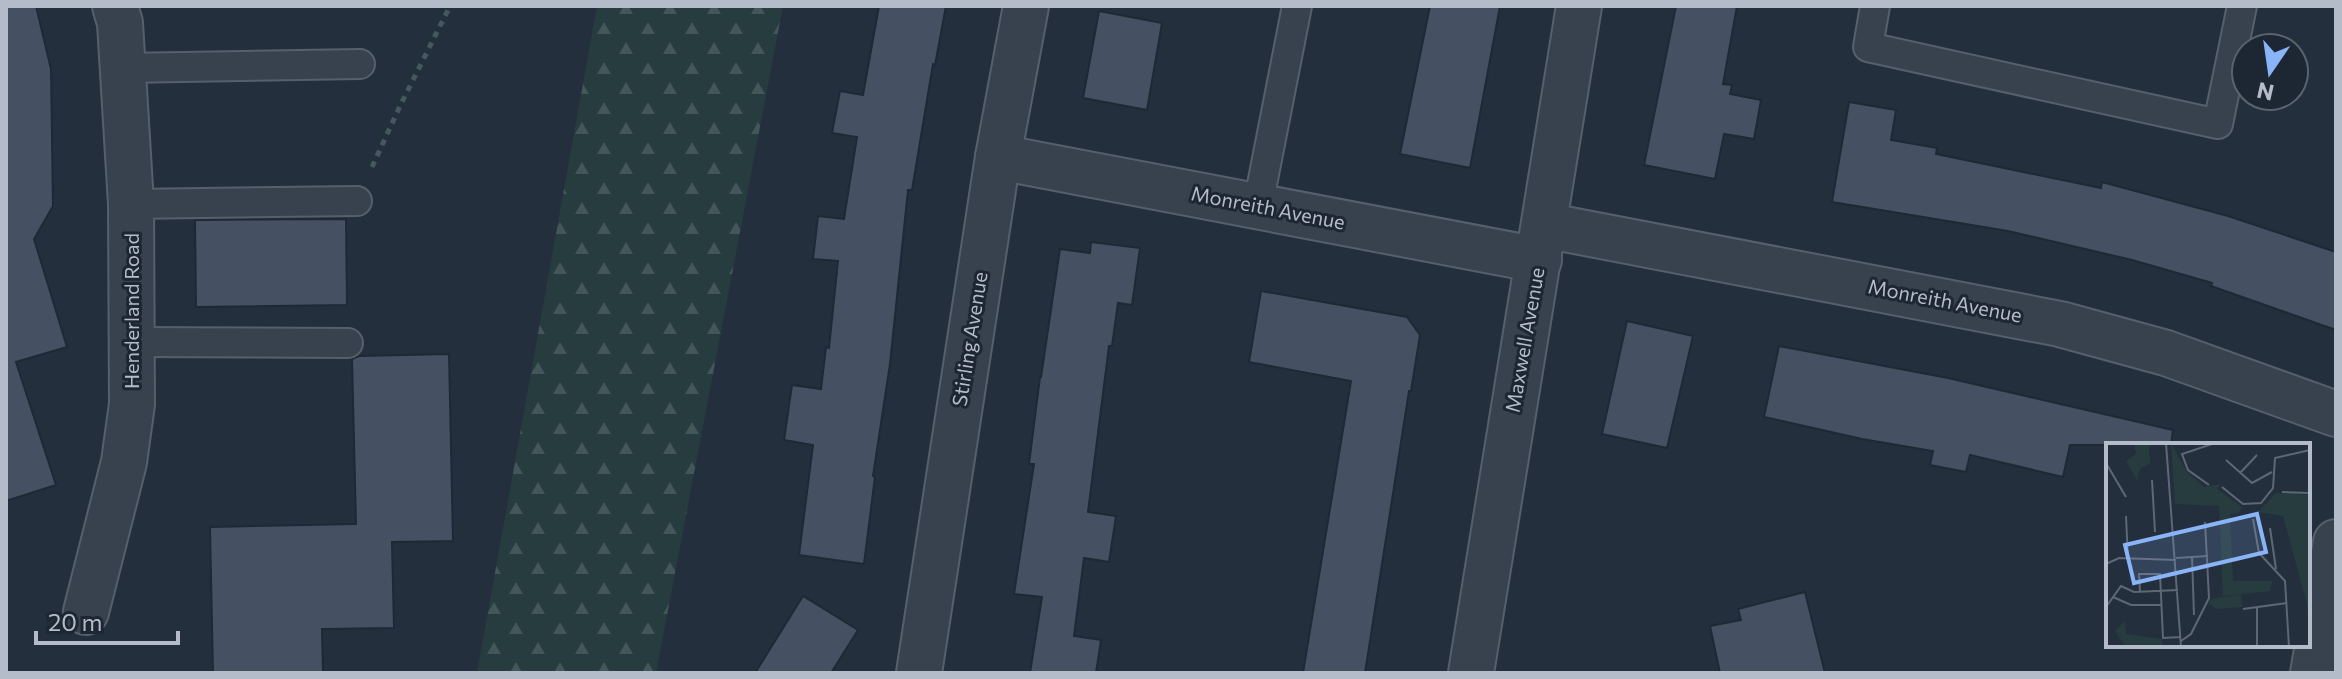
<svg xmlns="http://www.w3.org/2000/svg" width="2342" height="679" font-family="Commissioner,sans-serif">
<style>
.forest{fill:url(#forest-firs)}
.building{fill:#455162;stroke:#1f2835;stroke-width:2}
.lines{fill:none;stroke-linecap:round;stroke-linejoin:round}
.service-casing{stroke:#565f6c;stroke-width:32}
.minor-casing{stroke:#565f6c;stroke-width:48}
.tertiary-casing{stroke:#565f6c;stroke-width:48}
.path{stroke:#44595c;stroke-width:5;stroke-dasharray:6 6;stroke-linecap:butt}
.service{stroke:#38414e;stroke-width:28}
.minor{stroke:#38414e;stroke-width:44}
.tertiary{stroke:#38414e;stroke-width:44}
.labels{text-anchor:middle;stroke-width:6;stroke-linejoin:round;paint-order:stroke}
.street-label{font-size:20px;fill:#b4bcc9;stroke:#1d2633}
.inset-road{fill:none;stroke:#5e6776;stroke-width:2}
.view{fill:#8ab4f8;fill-opacity:0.15;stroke:#8ab4f8;stroke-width:4}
.inset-edge{fill:none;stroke:#b4bcc9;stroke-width:4}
</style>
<defs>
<pattern id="forest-firs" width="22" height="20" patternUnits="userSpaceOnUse" patternTransform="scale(2)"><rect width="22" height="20" fill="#263c3f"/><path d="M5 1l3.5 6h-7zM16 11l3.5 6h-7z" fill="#435659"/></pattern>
</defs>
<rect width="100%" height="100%" fill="#242f3e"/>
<path class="forest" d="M597,6H783L656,673H477Z"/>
<g class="building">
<path d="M6,6H36L51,69L53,206L34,239L67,347L16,362L56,485L6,501Z"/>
<path d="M879,6H946L935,65L933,64L912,190H908L890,364L873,476L875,477L864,564L799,555L813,445L784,440L792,385L821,389L826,347L829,348L838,261L813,259L818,216L844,219L857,137L832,133L840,91L863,95Z"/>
<path d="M1430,6H1500L1470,168L1400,154Z"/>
<path d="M1676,6H1737L1723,84L1732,85L1730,94L1761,100L1754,139L1724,134L1715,179L1644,165Z"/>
<path d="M1099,11L1162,23L1147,110L1083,98Z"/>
<path d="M1849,102L1896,110L1891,140L1937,148L1936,154L2101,188L2102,182L2228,216L2336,252V330L2211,286L2212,283L2132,260L2008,231L1832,202Z"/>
<path d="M346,219L347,305L196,307L195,220Z"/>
<path d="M1091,242L1140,248L1132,305L1118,303L1112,346H1109L1088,512L1116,516L1109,562L1084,558L1074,636L1101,640L1096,673H1030L1042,597L1014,594L1034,464H1029L1040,377H1041L1060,249L1090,253Z"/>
<path d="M1261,291L1407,317L1420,335L1411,391H1409L1365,673H1303L1351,381L1249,362Z"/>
<path d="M1627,321L1693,336L1667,448L1602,434Z"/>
<path d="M1779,346L1948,378L2173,430L2171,445H2070L2063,477L1970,455L1966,472L1930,465L1933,451L1862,439L1764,417Z"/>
<path d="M449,354L453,541L392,542L394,628L322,629L323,673H213L210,527L356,524L352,359L359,356Z"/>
<path d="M1805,592L1825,673H1720L1710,626L1741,620L1738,609Z"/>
<path d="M803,596L858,630L831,673H755Z"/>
</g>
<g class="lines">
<defs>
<g id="service">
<path d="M1875,6L1868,47L2218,124L2242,6"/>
<path d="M123,68L360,64"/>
<path d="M131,204L357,201"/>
<path d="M1258,205L1297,6"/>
<path d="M133,342L348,343"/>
</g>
<g id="minor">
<path d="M998,157L1539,260"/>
<path d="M1544,225L2060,324L2166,353L2336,414"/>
<path d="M86,612L124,462L132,404L131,204L120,23L115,6"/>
<path d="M919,673L998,157L1026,6"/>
<path d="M2313,673L2336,542"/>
</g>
<path id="tertiary" d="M1471,673L1579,6"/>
</defs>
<use href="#service" class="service-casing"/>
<use href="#minor" class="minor-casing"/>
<use href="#tertiary" class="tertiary-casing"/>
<path class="path" d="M372,167L400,106L450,6"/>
<use href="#service" class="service"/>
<use href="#minor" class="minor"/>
<use href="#tertiary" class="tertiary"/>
</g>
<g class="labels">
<g class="street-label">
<text transform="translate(1268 208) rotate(11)" y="7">Monreith Avenue</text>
<text transform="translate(1945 301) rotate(11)" y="7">Monreith Avenue</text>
<text transform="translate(132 311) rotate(-90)" y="7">Henderland Road</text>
<text transform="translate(970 339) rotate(-81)" y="7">Stirling Avenue</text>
<text transform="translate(1525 340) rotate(-80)" y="7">Maxwell Avenue</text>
</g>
</g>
<g transform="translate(2106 443)">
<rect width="204" height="204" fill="#242f3e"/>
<path d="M135,151L136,164L110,166L103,160L105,156Z" fill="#263c3f"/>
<path d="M28,0H43L44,20L34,26L31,37L20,18L30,11ZM65,0L81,29L98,44L115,41L111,46L136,64L133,70L124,71L127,138H166L164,148L117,153L113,63L69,61ZM170,50L204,52V204L201,161L177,73L152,69Z" fill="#263c3f"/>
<path d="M19,178L20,191L56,196V204H20L9,188Z" fill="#263c3f"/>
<path class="inset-road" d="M60,0L75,204M120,17L146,40L166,29M0,20L20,54M134,30L151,12M46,37L49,89M103,42L82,27L76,11L109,0M116,44L137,61L155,60L167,45L169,15L204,7M176,49L204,50M20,73L22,116M147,76L153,110L179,138L183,204M164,85L170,126M86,114L88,172M70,115L102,113M0,121L13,115L70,117M34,149L33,131H54L57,195L74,194M7,154L25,162H56M0,164L15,143L28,149L72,147M137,166L181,160M75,198L85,191L103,155L99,79M151,204V164"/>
<path class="view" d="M151,71L160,109L28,140L19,102Z"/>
<rect width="204" height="204" class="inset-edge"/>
</g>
<rect width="2342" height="679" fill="none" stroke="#b4bcc9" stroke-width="16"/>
<g transform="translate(2270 72) rotate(193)"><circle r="38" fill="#1d2633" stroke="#59626f" stroke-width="2"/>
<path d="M0-6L14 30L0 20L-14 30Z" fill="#8ab4f8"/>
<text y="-12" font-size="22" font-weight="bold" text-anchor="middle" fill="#b4bcc9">N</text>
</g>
<path d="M36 631v12h142v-12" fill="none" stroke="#b4bcc9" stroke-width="4"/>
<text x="48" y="631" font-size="24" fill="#b4bcc9" stroke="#1d2633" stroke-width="6" paint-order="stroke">20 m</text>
</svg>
